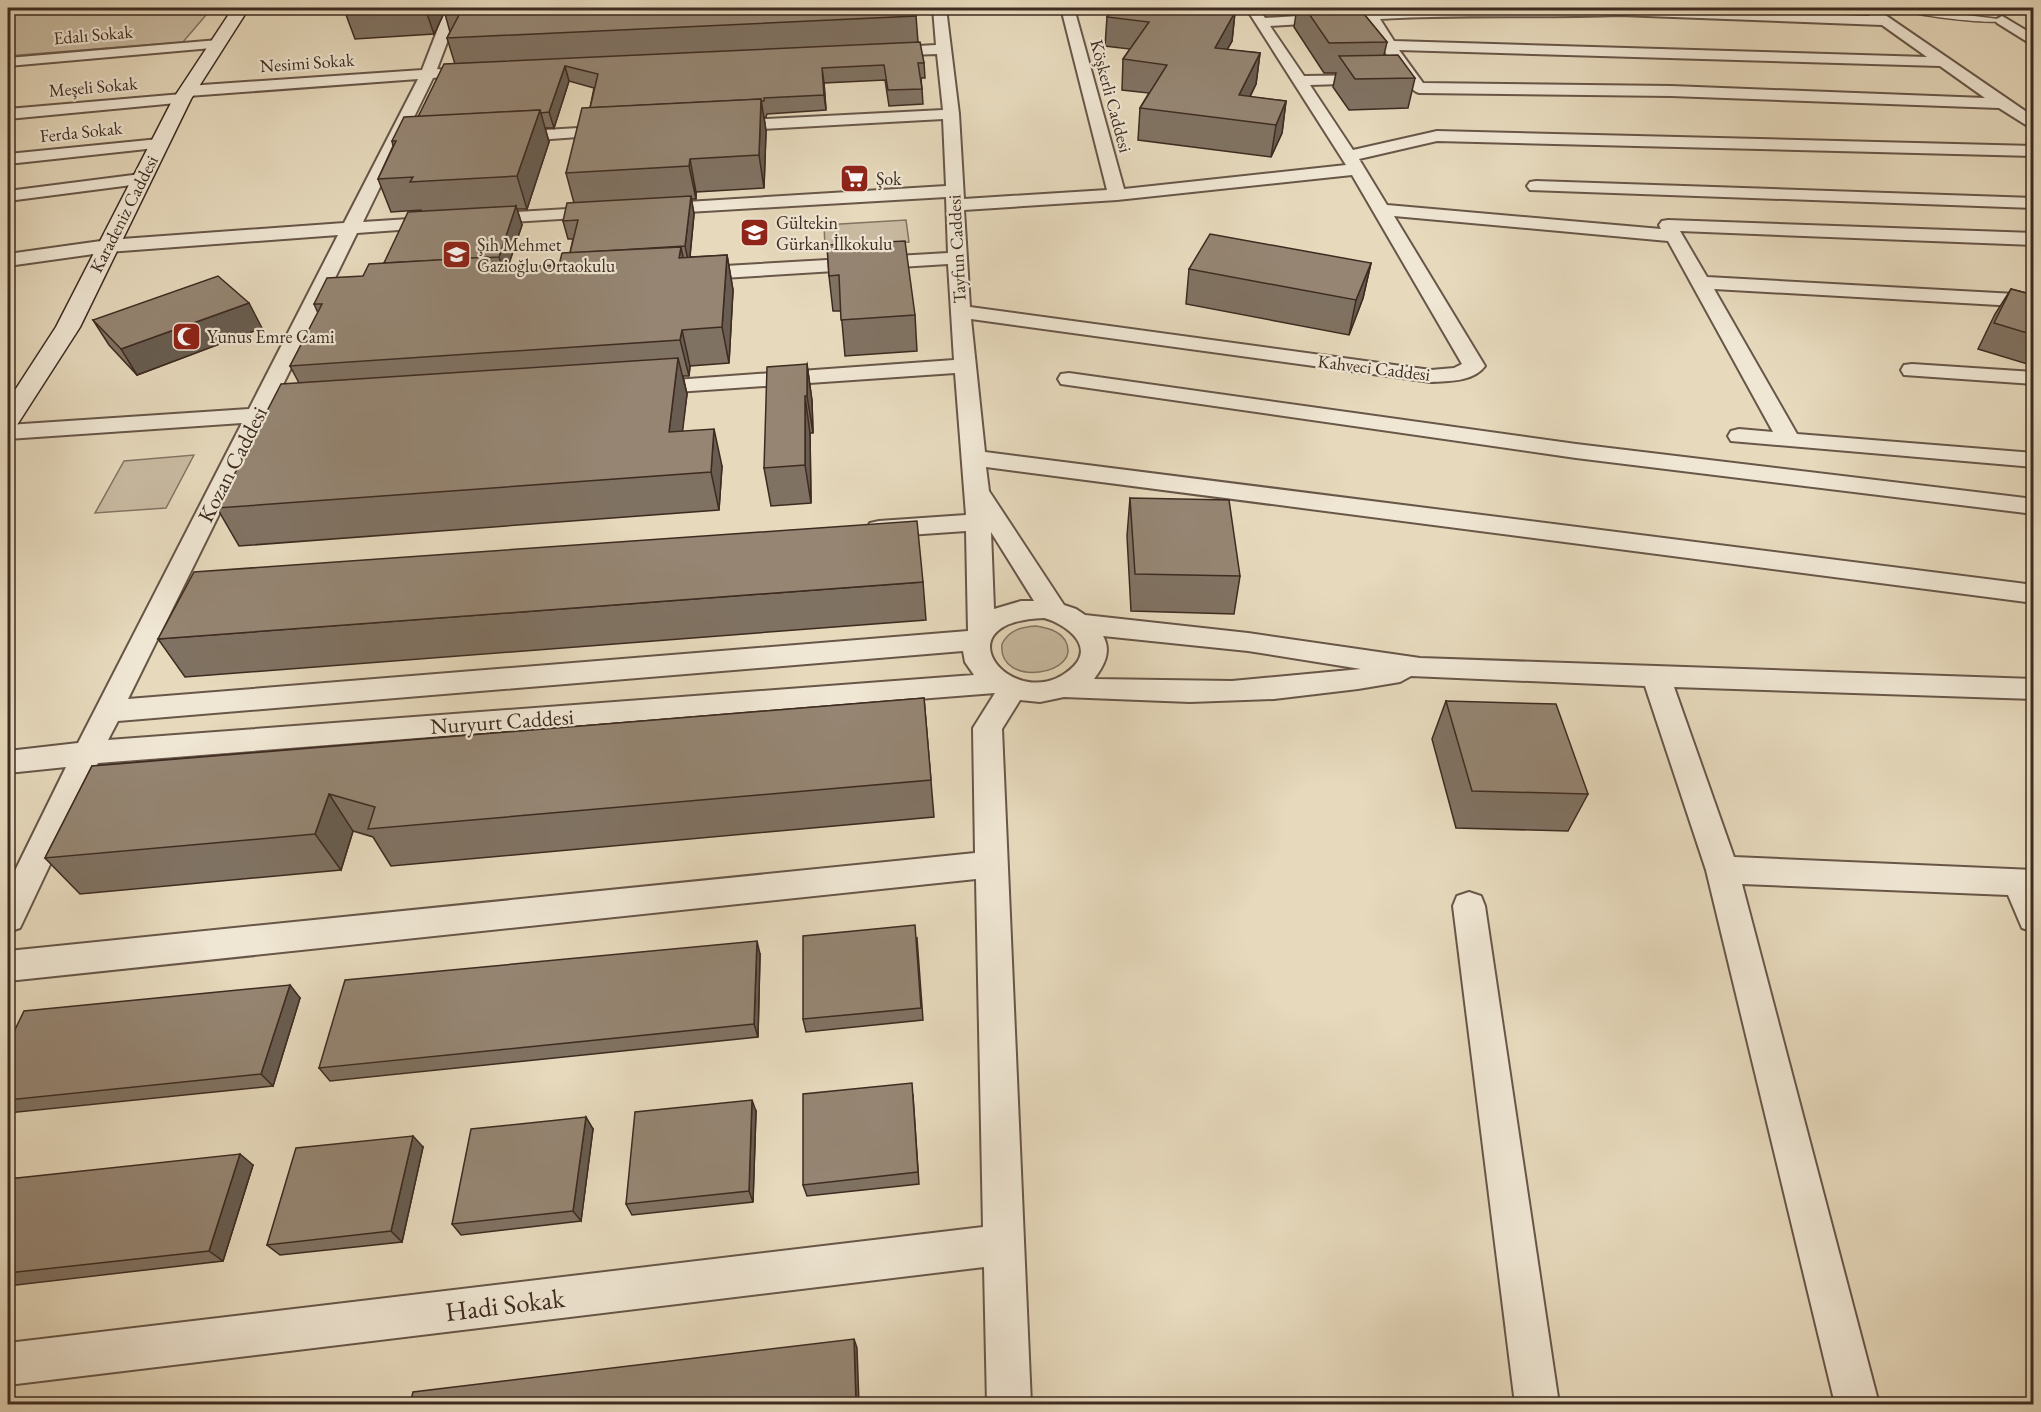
<svg xmlns="http://www.w3.org/2000/svg" width="2041" height="1412" font-family="'EB Garamond',serif">
<style>
.green{fill:#c9bba2;stroke:#847362;stroke-width:1.5}
.lines{fill:none;stroke-linecap:round;stroke-linejoin:round}
.lane-casing{stroke:#685648;stroke-width:3}
.street-casing{stroke:#685648;stroke-width:4}
.secondary-casing{stroke:#3e2b21;stroke-width:3}
.lane{fill:#efe6d3;fill-rule:evenodd}
.street{fill:#efe6d3;fill-rule:evenodd}
.secondary{fill:#efe6d3;fill-rule:evenodd}
.wall{fill:#807262;stroke:#3e2b21;stroke-width:1.5;fill-rule:evenodd}
.shaded-wall{fill:#685d50;stroke:#3e2b21;stroke-width:1.5}
.building{fill:#958572;stroke:#3e2b21;stroke-width:1.5}
.labels{text-anchor:middle;stroke-width:4.5;stroke-linejoin:round;paint-order:stroke}
.far-street-label{font-size:18px;fill:#3e2b21;stroke:#efe6d3}
.far-poi-label{font-size:18px;fill:#3e2b21;stroke:#efe6d3;text-anchor:start}
.street-label{font-size:22px;fill:#3e2b21;stroke:#efe6d3}
.near-street-label{font-size:27px;fill:#3e2b21;stroke:#efe6d3}
</style>
<rect width="100%" height="100%" fill="#e6d9bc"/>
<filter id="stains"><feTurbulence type="fractalNoise" baseFrequency=".00333" numOctaves="4"/><feColorMatrix values="0 0 0 0 .2 0 0 0 0 .09 0 0 0 0 .02 0 0 0 .5 -.17"/></filter>
<radialGradient id="worn" r=".72"><stop offset=".6" stop-color="#630" stop-opacity="0"/><stop offset="1" stop-color="#630" stop-opacity=".3"/></radialGradient>
<g class="green">
<path d="M8,8H212L183,42L8,56Z"/>
<path d="M906,220L909,242L825,247L824,225Z"/>
<path d="M194,455L166,508L95,513L124,461Z"/>
<path d="M1036,626C1047,628 1058,630 1065,640C1085,675 997,689 1002,644C1009,630 1021,627 1036,626Z"/>
</g>
<g class="lines">
<defs>
<path id="lane" d="M1897,8H1911L2006,20C1994,26 1910,15 1897,8Z"/>
<g id="street">
<path d="M446,8H460L437,69L448,70L450,73L448,76L433,78L363,222L440,217L446,218L449,222L446,226L440,227L357,233L272,407L280,409L283,414L280,419L265,421L128,699L968,631L966,531L879,537L870,535L867,529L870,523L879,521L966,515L955,373L647,394L639,393L636,388L639,383L647,382L954,360L948,264L690,280L683,278L680,274L683,270L690,268L948,253L946,197L654,214L648,213L645,209L648,205L654,204L946,186L943,119L725,131L717,126L725,121L943,110L937,54L882,56L875,52L882,48L936,45L933,8H946L959,114L964,199L1107,190L1061,8H1074L1124,189L1346,165L1246,8H1258L1265,18L1365,12V8H1377L1378,11L1429,8L1543,10L1635,8L1870,16L1861,9L1875,8L2034,117V130L1999,108L1671,96L1419,93C1402,88 1376,35 1367,20L1270,26L1304,76L1373,75L1380,79L1373,83L1310,85L1353,150L1437,131L2034,146V156L1437,141L1359,159L1387,205L1661,229L1659,225L1662,221L1668,220L2034,233V245L1680,231L1707,277L2034,295V307L1714,289L1797,434L2034,453V467L1731,441L1728,436L1731,431L1739,429L1773,432L1668,241L1394,216L1485,366C1473,382 1449,381 1431,382L971,319L985,452L2034,585V603L986,467L989,491L1064,605L1076,609L1085,615L1248,633L1420,658L2034,679V699L1674,687L1734,857L2034,870V932L2022,928L2008,895L1742,884L1879,1404H1835L1706,870L1645,686L1411,676L1400,682L1358,689L1274,699L1190,702L1064,697L1040,702L1020,700L1002,729L1031,1404H987L984,1267L8,1385V1343L983,1227L976,879L8,981V951L975,853L973,728L995,693L98,763L20,928L8,932V885L66,767L8,773V751L78,743L242,423L8,439V425L249,409L338,235L108,252L8,266V254L108,240L344,223L418,79L188,96L180,91L188,86L422,70ZM1620,15L1882,25L1927,57L1394,41L1380,19C1460,14 1540,18 1620,15ZM1399,50L1940,66L1985,98L1671,86L1423,83ZM1352,175L1462,364L1454,368L1431,370L970,307L964,210L1117,200ZM991,532L1034,601H1021L994,609ZM1044,618C1063,623 1095,644 1074,666C1019,721 933,622 1044,618ZM1103,636L1248,651L1361,669L1232,681L1094,679C1104,666 1112,651 1103,636ZM963,651L965,662L974,675L108,740L118,721Z"/>
<path d="M2002,16L2034,35V46L1997,23L1995,20Z"/>
<path d="M218,40L223,41L225,44L223,47L8,66V58Z"/>
<path d="M182,94L187,96L190,99L187,102L8,119V109Z"/>
<path d="M613,126L621,131L619,134L510,142L502,137L510,132Z"/>
<path d="M159,139L165,141L167,144L165,147L8,164V154Z"/>
<path d="M141,174L147,175L150,179L147,183L8,201V191Z"/>
<path d="M1536,181L2034,198V208L1530,190L1527,186L1530,182Z"/>
<path d="M602,207L608,208L611,212L608,216L480,224L474,223L471,219L474,215L480,214Z"/>
<path d="M1912,364L2034,372V384L1904,375L1901,370L1904,365Z"/>
<path d="M1069,373L1576,444L2034,499V514L1576,458L1061,384L1058,379L1061,374Z"/>
<path d="M1469,892L1481,896L1485,906L1559,1404H1515L1453,906L1457,896Z"/>
</g>
<path id="secondary" d="M233,8H249L191,99L80,327L17,425L8,428V401L56,327L173,99Z"/>
</defs>
<use href="#lane" class="lane-casing"/>
<use href="#street" class="street-casing"/>
<use href="#secondary" class="secondary-casing"/>
<use href="#lane" class="lane"/>
<use href="#street" class="street"/>
<use href="#secondary" class="secondary"/>
</g>
<g class="wall">
<path d="M347,8H915L916,16L918,42L924,63L925,78H921L922,89L923,104L889,106L885,80L824,83L826,110L767,114L766,117H764L766,131L764,188L696,192V199H691L694,214L690,257L727,255L733,290L729,363L690,366L689,376H683L687,394L682,431L722,466L719,510L239,546L217,508L299,383L290,366L318,313L314,304L363,276L384,263L421,212V210L391,212L378,179L393,146L392,141L418,117L455,64L447,38L450,32L445,14L446,11V9L434,34L355,39L345,12ZM569,81L594,88L590,108L566,173L574,203L563,221L568,239H573L570,253L559,265L507,268L522,225L517,209H527L549,142L545,128H554Z"/>
<path d="M1095,8H1211V9L1235,12L1232,41L1227,50L1260,53L1256,84L1250,97L1286,101L1282,133L1271,157L1138,140L1140,108L1149,93L1122,90L1123,59L1130,49L1105,46L1107,17L1112,10Z"/>
<path d="M1283,8H1359L1387,42L1384,55L1415,78L1408,108L1349,110L1333,87L1336,73H1324L1294,27L1296,14L1286,15L1283,11Z"/>
<path d="M827,245L915,315L917,351L845,356L841,311H833L829,276Z"/>
<path d="M1371,263L1363,298L1349,335L1186,304L1189,269Z"/>
<path d="M2011,289L2034,295V366L1978,349L1995,314Z"/>
<path d="M93,320L262,328L137,375L109,345Z"/>
<path d="M807,364L812,401L813,433H810L811,503L771,506L764,468Z"/>
<path d="M1130,498L1240,576L1234,614L1131,611L1127,536Z"/>
<path d="M923,582L926,620L185,677L158,639Z"/>
<path d="M924,698L934,817L391,866L373,837L353,831L341,870L80,894L45,858L92,766Z"/>
<path d="M1446,701L1588,794L1568,831L1456,828L1432,739Z"/>
<path d="M917,938L923,1020L806,1032L803,1019Z"/>
<path d="M760,954L758,1037L330,1081L319,1068Z"/>
<path d="M300,998L273,1086L8,1113V1044Z"/>
<path d="M913,1095L919,1184L807,1196L803,1185Z"/>
<path d="M756,1111L753,1202L632,1215L626,1204Z"/>
<path d="M593,1129L581,1221L461,1235L452,1224Z"/>
<path d="M423,1147L402,1242L280,1255L267,1245Z"/>
<path d="M253,1165L223,1261L8,1286V1179Z"/>
</g>
<g class="shaded-wall">
<path d="M425,8H445L446,9L434,34Z"/>
<path d="M1235,12L1232,41L1211,78L1215,48Z"/>
<path d="M1260,53L1256,84L1238,120L1239,95Z"/>
<path d="M565,66L569,81L554,128L549,112Z"/>
<path d="M822,68L824,83L826,110L824,95Z"/>
<path d="M761,99L766,131L764,188L759,155Z"/>
<path d="M1286,101L1282,133L1271,157L1276,125Z"/>
<path d="M540,110L549,142L527,209L517,176Z"/>
<path d="M690,159L696,192V199L689,166Z"/>
<path d="M691,196L694,214L689,265L685,246Z"/>
<path d="M516,206L522,225L505,276L499,257Z"/>
<path d="M681,247L688,281L679,258Z"/>
<path d="M727,255L733,290L729,363L722,327Z"/>
<path d="M488,257L499,292L483,269Z"/>
<path d="M1371,263L1363,298L1349,335L1356,300Z"/>
<path d="M249,303L262,328L137,375L121,349Z"/>
<path d="M682,330L690,366L689,376L680,340Z"/>
<path d="M678,358L687,394L678,469L669,432Z"/>
<path d="M807,364L812,401L813,433L807,396Z"/>
<path d="M805,396L810,433L811,503L805,465Z"/>
<path d="M714,429L722,466L719,510L711,472Z"/>
<path d="M329,794L353,831L341,870L315,834Z"/>
<path d="M757,941L760,954L758,1037L754,1024Z"/>
<path d="M290,985L300,998L273,1086L261,1074Z"/>
<path d="M752,1100L756,1111L753,1202L749,1191Z"/>
<path d="M586,1117L593,1129L581,1221L573,1211Z"/>
<path d="M413,1136L423,1147L402,1242L391,1231Z"/>
<path d="M240,1154L253,1165L223,1261L209,1251Z"/>
<path d="M854,1339L857,1348L859,1404H856Z"/>
<path d="M356,1399L364,1404H355Z"/>
</g>
<g class="building">
<path d="M347,8H420L345,12Z"/>
<path d="M448,8H915L916,16L447,38L460,13L445,14Z"/>
<path d="M1114,8H1197L1235,12L1215,48L1260,53L1239,95L1286,101L1276,125L1140,108L1167,65L1123,59L1149,22L1107,17Z"/>
<path d="M1305,8H1359L1387,42L1329,43Z"/>
<path d="M920,42L924,63H918L922,89L888,90L884,65L822,68L824,95L764,98V101H761V99L590,108L598,74L565,66L549,112L541,113L540,110L418,117L444,64Z"/>
<path d="M1398,55L1415,78L1355,79L1339,56Z"/>
<path d="M761,99L759,155L690,159L689,166L566,173L582,108Z"/>
<path d="M540,110L517,176L410,182L413,177L378,179L396,141H392L404,117Z"/>
<path d="M691,196L685,246L570,253L578,220L563,221L567,203Z"/>
<path d="M516,206L499,257L384,263L408,212Z"/>
<path d="M1210,234L1371,263L1356,300L1189,269Z"/>
<path d="M905,241L915,315L841,320L839,275L829,276L827,245Z"/>
<path d="M681,247L679,258L727,255L722,327L682,330L680,340L290,366L322,304H314L327,278L363,276L369,264L488,257L483,269L559,265L562,253Z"/>
<path d="M218,276L249,303L121,349L93,320Z"/>
<path d="M2011,289L2034,295V335L1994,323Z"/>
<path d="M678,358L669,432L714,429L711,472L217,508L281,384Z"/>
<path d="M807,364V396H805V465L764,468L767,367Z"/>
<path d="M1130,498L1229,500L1240,576L1135,574Z"/>
<path d="M917,521L923,582L158,639L194,572Z"/>
<path d="M924,698L931,780L368,829L375,807L329,794L315,834L45,858L92,766Z"/>
<path d="M1446,701L1556,704L1588,794L1472,791Z"/>
<path d="M915,925L921,1008L803,1019V936Z"/>
<path d="M757,941L754,1024L319,1068L345,980Z"/>
<path d="M290,985L261,1074L8,1100V1044L24,1011Z"/>
<path d="M912,1083L918,1172L803,1185V1094Z"/>
<path d="M752,1100L749,1191L626,1204L635,1112Z"/>
<path d="M586,1117L573,1211L452,1224L471,1129Z"/>
<path d="M413,1136L391,1231L267,1245L296,1148Z"/>
<path d="M240,1154L209,1251L8,1273V1179Z"/>
<path d="M854,1339L856,1404H410L413,1392Z"/>
<path d="M356,1399L355,1404H311Z"/>
</g>
<defs>
<symbol id="supermarket-square" viewBox="-11 -11 22 22"><rect x="-9" y="-9" width="18" height="18" rx="4" fill="#8f2418" stroke="#efe6d3"/><path d="M-6-5.5h2.5l.6 2H6L4.5 2H-2.5L-4.4-4H-6ZM-1.5 3.2a1.3 1.3 0 1 0 .1 0ZM3 3.2a1.3 1.3 0 1 0 .1 0Z" fill="#fff"/></symbol>
<symbol id="school-square" viewBox="-11 -11 22 22"><rect x="-9" y="-9" width="18" height="18" rx="4" fill="#8f2418" stroke="#efe6d3"/><path d="M0-5L7-2L0 1L-7-2ZM-4 1L0 2.5L4 1V4Q0 6-4 4Z" fill="#fff"/></symbol>
<symbol id="mosque-square" viewBox="-11 -11 22 22"><rect x="-9" y="-9" width="18" height="18" rx="4" fill="#8f2418" stroke="#efe6d3"/><path d="M3.5-4.9A6 6 0 1 0 3.5 4.9A5 5 0 1 1 3.5-4.9Z" fill="#fff"/></symbol>
</defs>
<g fill-rule="evenodd">
<use href="#supermarket-square" x="838" y="162" width="33" height="33"/>
<use href="#school-square" x="738" y="216" width="33" height="33"/>
<use href="#school-square" x="440" y="238" width="33" height="33"/>
<use href="#mosque-square" x="170" y="320" width="33" height="33"/>
</g>
<g class="labels">
<g class="far-street-label">
<text transform="translate(93 35) rotate(-5)" y="6">Edalı Sokak</text>
<text transform="translate(307 63) rotate(-4)" y="6">Nesimi Sokak</text>
<text transform="translate(93 87) rotate(-5)" y="6">Meşeli Sokak</text>
<text transform="translate(1111 96) rotate(75)" y="6">Köşkerli Caddesi</text>
<text transform="translate(81 132) rotate(-6)" y="6">Ferda Sokak</text>
<text transform="translate(124 214) rotate(-63)" y="6">Karadeniz Caddesi</text>
<text transform="translate(957 249) rotate(-93)" y="6">Tayfun Caddesi</text>
<text transform="translate(1374 368) rotate(7)" y="6">Kahveci Caddesi</text>
</g>
<g class="far-poi-label">
<text x="876" y="185">Şok</text>
<text x="776" y="229">Gültekin<tspan x="776" dy="21">Gürkan İlkokulu</tspan></text>
<text x="477" y="251">Şıh Mehmet<tspan x="477" dy="21">Gazioğlu Ortaokulu</tspan></text>
<text x="207" y="343">Yunus Emre Cami</text>
</g>
<g class="street-label">
<text transform="translate(232 464) rotate(-63)" y="8">Kozan Caddesi</text>
<text transform="translate(502 721) rotate(-4)" y="8">Nuryurt Caddesi</text>
</g>
<g class="near-street-label">
<text transform="translate(505 1305) rotate(-7)" y="9">Hadi Sokak</text>
</g>
</g>
<rect width="2041" height="1412" fill="none" stroke="#e6d9bc" stroke-width="30"/>
<rect x="9" y="9" width="2023" height="1394" fill="none" stroke="#3e2b21" stroke-width="3"/>
<rect x="15" y="15" width="2011" height="1382" fill="none" stroke="#3e2b21" stroke-width="1.5"/>
<rect width="100%" height="100%" filter="url(#stains)"/>
<rect width="100%" height="100%" fill="url(#worn)"/>
</svg>
